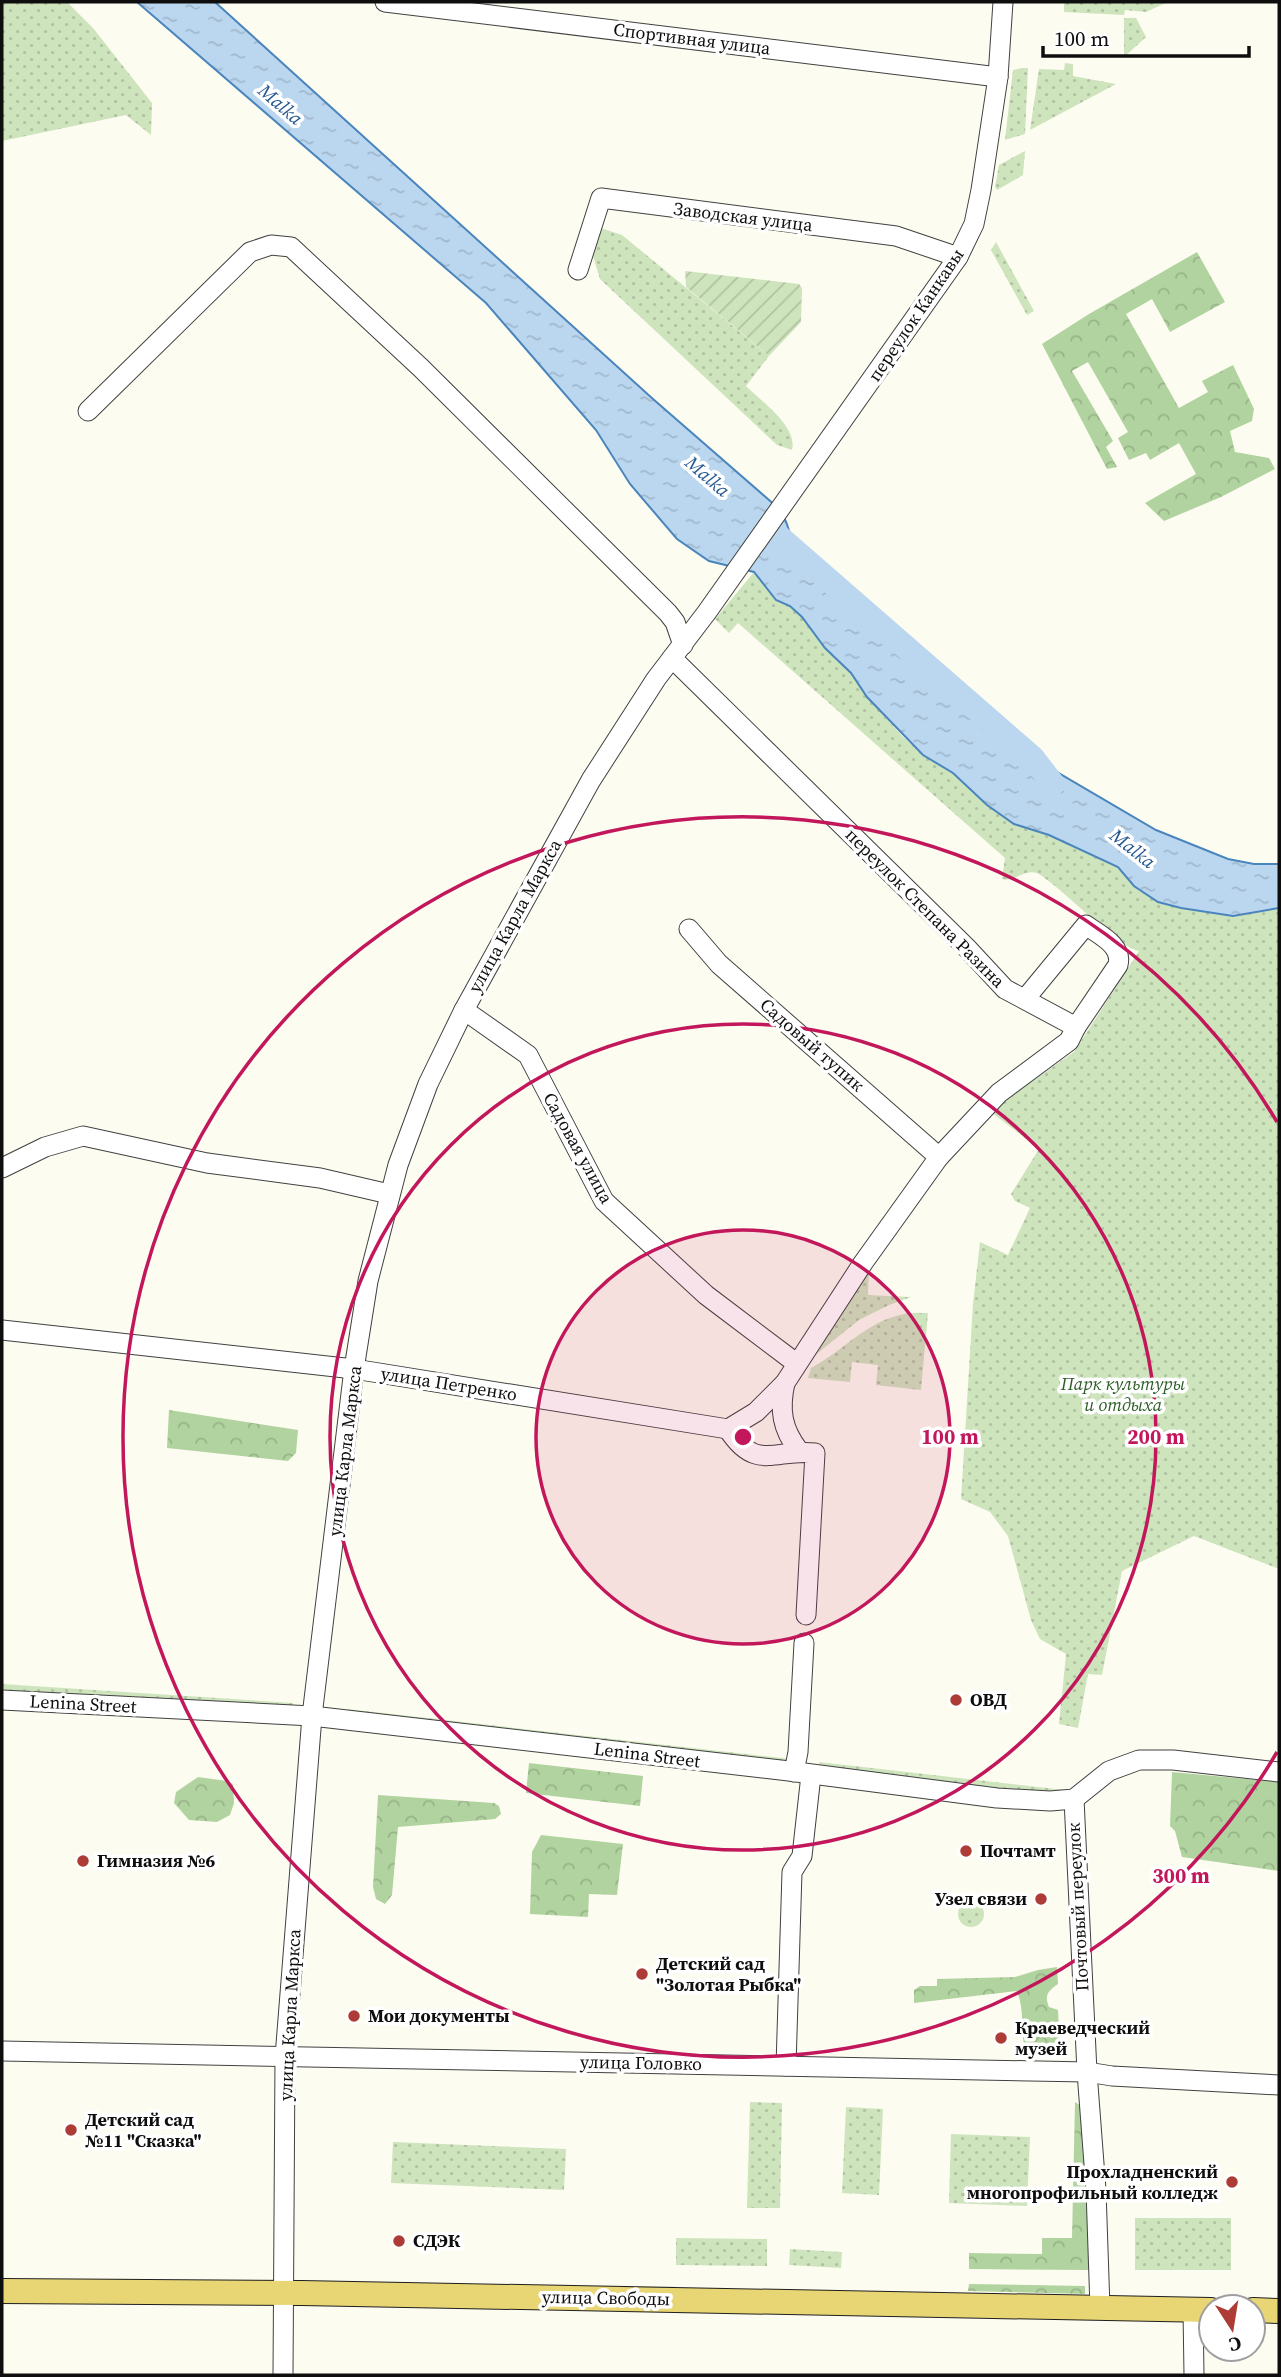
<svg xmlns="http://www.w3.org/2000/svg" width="1281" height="2377" font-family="'Source Serif 4',serif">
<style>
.grass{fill:url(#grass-dots)}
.forest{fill:url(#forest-crowns)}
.garden{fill:url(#garden-furrows)}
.water{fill:url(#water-ripples);stroke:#4a85bd;stroke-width:2}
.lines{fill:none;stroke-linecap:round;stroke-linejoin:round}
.river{stroke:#bbd7ef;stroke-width:24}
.minor-casing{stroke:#414141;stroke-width:21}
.major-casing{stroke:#1f1f1f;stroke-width:26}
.minor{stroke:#fff;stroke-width:19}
.major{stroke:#e8d675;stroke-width:24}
.ring{fill:none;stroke:#c2185b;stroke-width:3.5}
.poi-dot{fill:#ad3b36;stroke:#fff;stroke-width:2.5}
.labels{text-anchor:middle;stroke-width:7;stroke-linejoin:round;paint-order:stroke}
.street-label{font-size:18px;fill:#0e0e0e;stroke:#fff}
.park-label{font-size:18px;font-style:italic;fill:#2c5e26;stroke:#fff}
.poi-label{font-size:18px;font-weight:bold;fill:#0e0e0e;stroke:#fff;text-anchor:start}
.water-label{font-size:19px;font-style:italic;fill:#265991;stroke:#fff}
.centre{fill:#c2185b;stroke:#fff;stroke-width:3.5}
.ring-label{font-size:21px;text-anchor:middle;font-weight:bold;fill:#c2185b;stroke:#fff;stroke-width:7;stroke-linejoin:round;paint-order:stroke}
</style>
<defs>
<pattern id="grass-dots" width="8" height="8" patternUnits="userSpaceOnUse" patternTransform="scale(1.75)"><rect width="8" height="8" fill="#cee4bd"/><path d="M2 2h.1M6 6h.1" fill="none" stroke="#b0c2a1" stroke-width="1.8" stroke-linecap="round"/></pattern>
<pattern id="forest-crowns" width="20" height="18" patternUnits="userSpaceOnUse" patternTransform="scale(1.75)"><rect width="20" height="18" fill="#b1d39f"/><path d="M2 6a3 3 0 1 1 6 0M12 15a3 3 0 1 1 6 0" fill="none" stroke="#97b488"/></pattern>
<pattern id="garden-furrows" width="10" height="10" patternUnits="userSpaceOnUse" patternTransform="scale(1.75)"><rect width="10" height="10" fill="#cee4bd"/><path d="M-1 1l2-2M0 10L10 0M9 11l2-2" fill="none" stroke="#b0c2a1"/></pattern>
<pattern id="water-ripples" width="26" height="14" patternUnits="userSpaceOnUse" patternTransform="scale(1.75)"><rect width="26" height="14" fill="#bbd7ef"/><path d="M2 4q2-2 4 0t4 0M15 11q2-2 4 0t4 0" fill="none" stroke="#a0b7cc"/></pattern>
</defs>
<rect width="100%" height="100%" fill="#fdfcf0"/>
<g class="grass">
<path d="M2,2H67L93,28L152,103L151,135L126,115L2,141Z"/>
<path d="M1064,2H1168L1146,12L1125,10L1124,15L1064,12Z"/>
<path d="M1124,18H1136L1146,37L1124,57Z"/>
<path d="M1065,63L1073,64V76L1116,84L1030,130L1039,69L1064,70Z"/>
<path d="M1022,68H1028L1025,134L1005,140L1013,70Z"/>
<path d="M1025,151L1023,175L997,190L995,187L999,165Z"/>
<path d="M601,228L622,235L769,356L746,386C762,402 798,427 792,450L777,445L600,279L593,256Z"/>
<path d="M996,242L1034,311L1027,315L991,250Z"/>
<path d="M754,572L776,600L790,606L802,617L825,648L851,673L866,696L903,737L923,755L953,773L987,805L1014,824L1049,835L1118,867L1134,886L1158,902L1181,908L1233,916L1279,908V1569L1194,1536L1122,1571L1102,1675L1088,1674L1078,1728L1059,1724L1066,1654L1040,1639L1031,1620L1008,1536L990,1512L961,1499L973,1304L980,1242L1008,1255L1030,1208L1015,1201L1011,1194L1039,1149L990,1111L1074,1052L1139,951C1116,946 1063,888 1037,873C1023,869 1016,882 1002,879L1005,858L738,623L729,633L715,619Z"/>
<path d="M869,1270L868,1295L911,1297L889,1305L859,1320L814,1356H806Z"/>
<path d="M912,1313H928L921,1390L876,1385L878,1365L852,1362L850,1382L808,1378L811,1368C847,1349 869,1317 912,1313Z"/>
<path d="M2,1684L293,1703L292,1715L2,1700Z"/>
<path d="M347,1709L791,1759L789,1771L346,1720Z"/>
<path d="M819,1762L1082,1792L1074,1797L819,1771Z"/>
<circle cx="971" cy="1914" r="13"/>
<path d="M750,2102L782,2103L780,2208H747Z"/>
<path d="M846,2107L883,2109L879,2195L842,2193Z"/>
<path d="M951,2134L1030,2137L1027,2206L949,2203Z"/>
<path d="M393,2142L566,2149L564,2190L391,2183Z"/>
<rect x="1135" y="2218" width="96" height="52"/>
<path d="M676,2238L767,2239V2266L676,2265Z"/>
<path d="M790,2249L842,2252L841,2268L789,2265Z"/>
</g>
<g class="forest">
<path d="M1197,252L1225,302L1170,332L1152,299L1126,314L1179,408L1208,392L1202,381L1233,365L1254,409L1252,421L1230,431L1235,452L1269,458L1275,469L1221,497L1164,521L1145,503L1196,474L1179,443L1150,460L1146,453L1129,460L1118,438L1128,432L1088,362L1072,371L1113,441L1106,447L1117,467L1107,469L1042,344L1089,314Z"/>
<path d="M169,1410L298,1430L296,1453L288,1461L167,1448Z"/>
<path d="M529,1763L643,1776L640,1806L526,1793Z"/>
<path d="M1172,1772L1279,1782V1871L1182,1857L1175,1831L1170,1826Z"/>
<path d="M198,1777L227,1781L233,1784L234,1803L230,1815L217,1822L189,1820L174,1803L176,1792Z"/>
<path d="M378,1795L494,1803L499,1806L501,1814L495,1819L398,1827L392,1895L385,1904L376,1899L373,1887Z"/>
<path d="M541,1835L623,1844L617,1895L589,1894L588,1917L530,1914L532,1852Z"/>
<path d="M1057,1967L1058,1984C1048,1991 1044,1995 1049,2007L1058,2010L1060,2052H1026C1019,2030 1026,2015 1017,1991L914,2003V1990L920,1986H937V1979L1015,1977L1038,1970Z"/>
<path d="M1075,2102L1081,2106L1083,2119L1091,2267L1089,2270L969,2269V2253L1042,2254V2238H1072Z"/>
<path d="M969,2284L1085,2286V2294L968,2291Z"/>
</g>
<path class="garden" d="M685,271L799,284L802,288L801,322L769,356L686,287Z"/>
<path class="water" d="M137,2H215L653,399L777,507C790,523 788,533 795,550L1033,758L1156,830L1228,859L1254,864H1279V908L1233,916L1181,908L1158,902L1134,886L1118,867L1049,835L1014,824L987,805L953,773L923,755L867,697L851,673L825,648L802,617L790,606L776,600L754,572L709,561L677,539L630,484L596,430L486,303Z"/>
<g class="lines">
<path class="river" d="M769,528C857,604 945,682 1033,758L1053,784"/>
<defs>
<g id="minor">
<path d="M385,2L998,77"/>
<path d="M578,270L601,198L896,236L958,257"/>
<path d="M88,411L250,252L271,245L291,247L421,368L668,613L675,622L683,645"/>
<path d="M672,658L966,947L1005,989L1076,1027L1069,1041L999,1093L939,1157L863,1263L785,1383L756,1412L728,1429"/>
<path d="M689,929L719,964L939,1157"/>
<path d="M1025,999L1086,925C1099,935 1123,945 1118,965L1076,1027"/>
<path d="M464,1010L528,1055L604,1201L706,1295L796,1363"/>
<path d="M2,1168L45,1147L83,1136L207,1163L320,1178L389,1194"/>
<path d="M2,1330L354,1369L728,1429"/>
<path d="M785,1383C779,1410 782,1429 799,1451"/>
<path d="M728,1429C756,1473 776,1448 815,1453L806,1615"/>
<path d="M2,1700L312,1716L789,1771L997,1798L1050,1801L1074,1799L1109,1771L1139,1760H1173L1279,1772"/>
<path d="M794,1772L798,1752L804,1643"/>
<path d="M1074,1799L1087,2072L1096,2190L1100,2308"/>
<path d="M2,2051L1087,2072L1112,2076L1279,2085"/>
<path d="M786,2066L792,1872L802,1856L811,1775"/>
<path d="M1193,2310L1194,2375"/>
<path d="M283,2375L285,2057L312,1716L354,1369L368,1281L398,1165L428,1084L464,1010L591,780L656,679L707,612L958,257L974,224L981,190L998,77L1003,2"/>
</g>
<g id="major">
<path d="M2,2291L301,2293L1211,2310"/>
<path d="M1253,2310L1279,2311"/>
</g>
</defs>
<use href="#minor" class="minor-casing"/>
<use href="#major" class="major-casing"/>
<use href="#minor" class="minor"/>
<use href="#major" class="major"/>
</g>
<circle cx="743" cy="1437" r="207" fill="#c2185b" fill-opacity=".12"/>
<g class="ring">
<circle cx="743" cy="1437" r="207"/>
<circle cx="743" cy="1437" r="413"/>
<path d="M1277 1752A620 620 0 1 1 1277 1122"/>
</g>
<g class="poi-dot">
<circle cx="956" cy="1700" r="7"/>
<circle cx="966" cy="1851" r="7"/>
<circle cx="83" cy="1861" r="7"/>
<circle cx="1041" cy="1899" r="7"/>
<circle cx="642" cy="1974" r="7"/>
<circle cx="354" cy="2016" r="7"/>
<circle cx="1001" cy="2038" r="7"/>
<circle cx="71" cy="2130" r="7"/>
<circle cx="1232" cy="2182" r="7"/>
<circle cx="399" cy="2241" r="7"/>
</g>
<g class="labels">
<g class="street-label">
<text transform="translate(692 39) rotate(7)" y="6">Спортивная улица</text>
<text transform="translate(743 217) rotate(7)" y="6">Заводская улица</text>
<text transform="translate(916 315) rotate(-56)" y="6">переулок Канкавы</text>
<text transform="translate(925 908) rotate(45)" y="6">переулок Степана Разина</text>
<text transform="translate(515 916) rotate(-61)" y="6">улица Карла Маркса</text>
<text transform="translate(812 1045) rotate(41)" y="6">Садовый тупик</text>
<text transform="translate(578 1148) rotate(61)" y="6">Садовая улица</text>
<text transform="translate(449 1384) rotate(9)" y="6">улица Петренко</text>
<text transform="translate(345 1451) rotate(-83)" y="6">улица Карла Маркса</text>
<text transform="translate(83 1704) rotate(3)" y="6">Lenina Street</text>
<text transform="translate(647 1755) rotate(7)" y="6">Lenina Street</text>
<text transform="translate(1078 1907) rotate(-93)" y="6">Почтовый переулок</text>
<text transform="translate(290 2015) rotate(-87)" y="6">улица Карла Маркса</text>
<text transform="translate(641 2063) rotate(1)" y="6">улица Головко</text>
<text transform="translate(606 2298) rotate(1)" y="6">улица Свободы</text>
</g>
<g class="park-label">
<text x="1123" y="1390">Парк культуры<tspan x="1123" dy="21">и отдыха</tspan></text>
</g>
<g class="poi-label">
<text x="970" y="1706">ОВД</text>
<text x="980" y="1857">Почтамт</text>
<text x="97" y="1867">Гимназия №6</text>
<text x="1027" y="1905" text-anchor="end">Узел связи</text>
<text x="656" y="1970">Детский сад<tspan x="656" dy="21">"Золотая Рыбка"</tspan></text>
<text x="368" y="2022">Мои документы</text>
<text x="1015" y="2034">Краеведческий<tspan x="1015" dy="21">музей</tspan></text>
<text x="85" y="2126">Детский сад<tspan x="85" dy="21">№11 "Сказка"</tspan></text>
<text x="1218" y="2178" text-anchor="end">Прохладненский<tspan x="1218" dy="21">многопрофильный колледж</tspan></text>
<text x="413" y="2247">СДЭК</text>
</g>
<g class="water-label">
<text transform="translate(281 104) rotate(41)" y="7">Malka</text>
<text transform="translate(708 476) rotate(41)" y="7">Malka</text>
<text transform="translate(1133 848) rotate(38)" y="7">Malka</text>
</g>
</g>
<circle cx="743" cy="1437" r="10" class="centre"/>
<g class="ring-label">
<text x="950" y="1444">100 m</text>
<text x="1156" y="1444">200 m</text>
<text x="1181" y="1883">300 m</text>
</g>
<rect width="1281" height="2377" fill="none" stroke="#0e0e0e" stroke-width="7"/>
<g transform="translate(1232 2328) rotate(168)"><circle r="33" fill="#ffffff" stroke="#9f9f9f" stroke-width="2"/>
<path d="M0-5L12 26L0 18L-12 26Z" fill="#ad3b36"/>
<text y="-10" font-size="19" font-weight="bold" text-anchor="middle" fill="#0e0e0e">С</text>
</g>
<path d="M1043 46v10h206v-10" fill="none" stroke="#0e0e0e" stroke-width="3.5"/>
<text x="1054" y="46" font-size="21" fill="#0e0e0e" stroke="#ffffff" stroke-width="5" paint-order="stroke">100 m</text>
</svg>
